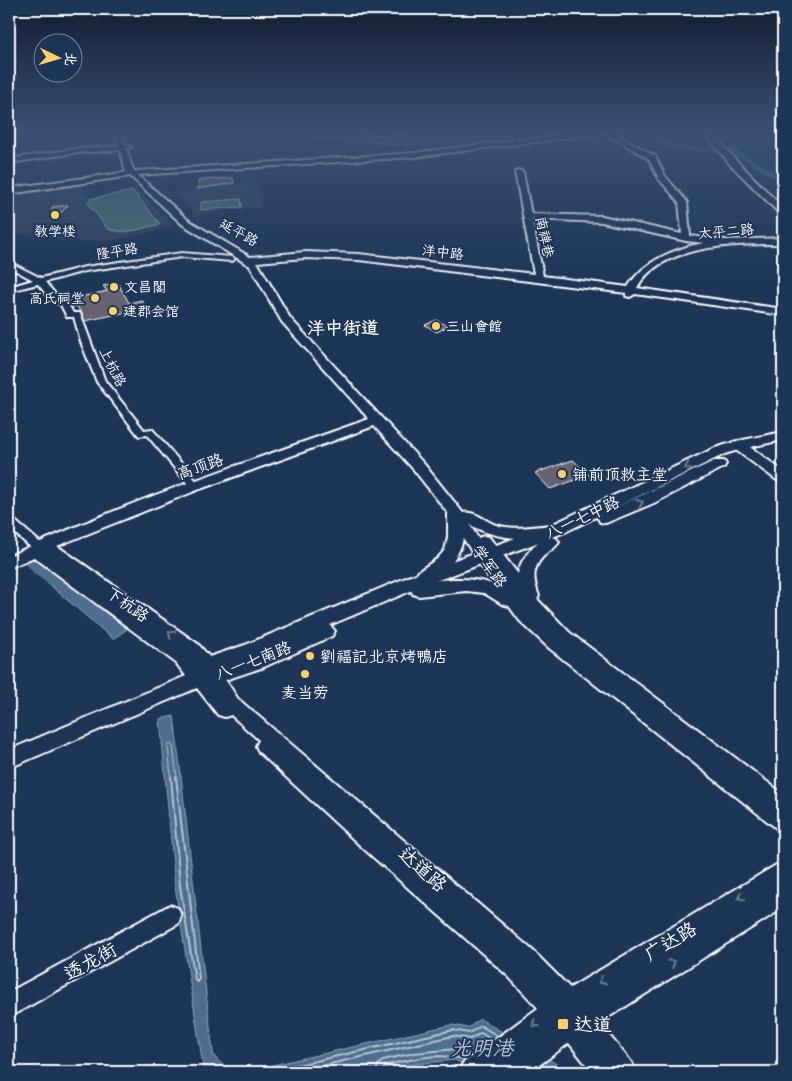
<svg xmlns="http://www.w3.org/2000/svg" width="792" height="1081" font-family="Mali,'LXGW WenKai TC',sans-serif">
<style>
.built{fill:#33425f}
.green{fill:#4c7073;stroke:#a6b8b9}
.water{fill:#4f6d8f;stroke:#95a7bc}
.lines{fill:none;stroke-linecap:round;stroke-linejoin:round}
.shore-far1{stroke:#b9c5d2;stroke-width:1}
.shore{stroke:#b9c5d2;stroke-width:2}
.river{fill:#4f6d8f;fill-rule:evenodd}
.building{fill:#666272;stroke:#fff}
.street-casing{stroke:#fff;stroke-width:4}
.secondary-casing{stroke:#fff;stroke-width:4}
.primary-casing{stroke:#fff;stroke-width:4}
.street{fill:#1d3557;fill-rule:evenodd}
.secondary{fill:#1d3557;fill-rule:evenodd}
.primary{fill:#1d3557;fill-rule:evenodd}
.oneway{stroke:#6c7c92}
.poi-dot{fill:#ffd166;stroke:#1d3557;stroke-width:2}
.labels{text-anchor:middle;stroke-width:4;stroke-linejoin:round;paint-order:stroke}
.far-poi-label{font-size:14px;fill:#fff;stroke:#1d3557;text-anchor:start}
.far-street-label{font-size:14px;fill:#fff;stroke:#1d3557}
.street-label{font-size:16px;fill:#fff;stroke:#1d3557}
.poi-label{font-size:16px;fill:#fff;stroke:#1d3557;text-anchor:start}
.far-district-label{font-size:18px;font-weight:bold;fill:#fff;stroke:#1d3557}
.near-street-label{font-size:19px;fill:#fff;stroke:#1d3557}
.near-poi-label{font-size:19px;fill:#fff;stroke:#1d3557;text-anchor:start}
.near-water-label{font-size:21px;font-style:italic;fill:#b9c5d2;stroke:#1d3557}
</style>
<rect width="100%" height="100%" fill="#1d3557"/>
<filter id="ink" filterUnits="userSpaceOnUse"><feTurbulence type="fractalNoise" baseFrequency=".02" numOctaves="2"/><feDisplacementMap in="SourceGraphic" scale="10" xChannelSelector="R" yChannelSelector="G"/><feConvolveMatrix kernelMatrix="1 2 1 2 8 2 1 2 1" color-interpolation-filters="sRGB"/></filter>
<g filter="url(#ink)">
<g class="built">
<path d="M251,183L252,186H258V195L261,196V207L222,211L197,216L175,194L228,184Z"/>
<path d="M79,185L90,198L137,189L174,226L113,241L68,242L38,235H9V194Z"/>
</g>
<g class="green">
<path d="M133,191L160,224C143,228 125,235 108,229L87,202L91,201L90,199Z"/>
<path d="M241,199L242,207L201,210V202Z"/>
</g>
<g class="water">
<path d="M260,132H305L385,140L422,139L489,132H539L430,144L398,145Z"/>
<path d="M41,563L127,629L113,639L31,569Z"/>
<path d="M174,716L213,1053C218,1066 232,1070 246,1071L442,1027L453,1025L468,1028L480,1019L555,1063L561,1072H476L455,1060L416,1064L376,1072H204L175,886L160,719Z"/>
</g>
<g class="lines">
<path class="shore-far1" d="M171,778L168,746L170,744L173,746L177,778"/>
<g class="shore">
<path d="M171,777L180,886L195,980L197,982L199,979L176,777"/>
<path d="M267,1072L453,1030L469,1033L481,1026L498,1036"/>
<path d="M295,1072L453,1036L470,1039L481,1033L492,1040"/>
<path d="M376,1072L378,1065L383,1060L414,1053L456,1049L470,1056"/>
<path d="M382,1072L386,1065C411,1060 440,1051 465,1060"/>
</g>
<g class="river">
<path d="M656,132H664L662,134L663,138L680,146L734,149L783,176V181C764,176 748,158 729,153C708,148 664,159 654,134Z"/>
<path d="M33,556C43,559 56,569 62,578L59,583C47,586 31,573 25,562L27,558Z"/>
</g>
</g>
<g class="building">
<path d="M233,178L234,183L197,189L199,180Z"/>
<path d="M68,205L54,221L52,207Z"/>
<path d="M118,283L129,303L142,300L146,308L85,321L77,306L72,307L68,300L107,291L103,286Z"/>
<path d="M436,320L448,326L437,332L425,325Z"/>
<path d="M573,460L589,475L550,489L535,473Z"/>
</g>
<g class="lines">
<defs>
<g id="street">
<path d="M182,253L232,257L235,259L232,261L182,257L85,271L45,282L56,295L67,302L73,313H80L105,381L144,430L152,429L199,484L200,486L195,489L191,488L147,435L139,436L97,382L81,342L74,317H67L61,305L50,299L38,284L9,291V287L33,280L9,267V262L41,278L85,267Z"/>
<path d="M9,518L13,519L43,545L45,548L43,551H35L9,528Z"/>
</g>
<g id="secondary">
<path d="M9,132H14L9,134Z"/>
<path d="M115,132H121L125,145L131,147L126,149L133,169L140,177L188,220L250,257L305,252L359,254L534,274L515,172L519,170L523,172L531,214L602,216L682,234L679,202L659,179L649,159L604,132H612L655,156L665,176L687,202L690,236L724,240L783,238V244C739,244 661,243 637,288L783,309V315L635,294L630,297L626,296V293L359,260L305,258L257,262L290,318L424,464L463,513C474,510 485,521 496,525C513,530 533,527 551,525L556,526L558,530L556,534C529,542 495,539 470,525L478,538L484,536L489,537L518,574C520,559 540,533 556,538L559,542C556,547 551,550 547,553C532,566 532,578 539,596L537,599L569,632L783,794V831L776,828L549,648L520,621L509,606L502,604L484,593L466,591L419,596L413,594L411,590L413,586C438,578 468,576 493,584L463,538C461,555 439,585 419,579L417,575L419,571L437,559L445,550L448,537V513L414,470L374,426L200,489L57,546L198,644L213,661L238,699L531,949L570,988L783,861V908L599,1023L632,1063L636,1072H592L569,1043L530,1072H496L497,1069L493,1072H459L463,1063L538,1008L508,976L364,849L259,752L256,746L259,740L231,715L225,717L218,715L197,688L9,768V750L186,676L176,663L34,557L9,568V556C125,502 248,462 369,419L282,322L250,266L182,224L126,172L120,150L75,153L9,163V159L75,149L118,146ZM532,219L602,222L686,241L704,243C676,248 643,261 628,287L543,276Z"/>
<path d="M364,132H448L445,134H367Z"/>
<path d="M510,132H516L518,140H514Z"/>
<path d="M704,132H711L735,159L783,208V214H780L729,163Z"/>
<path d="M738,441L743,442L783,471V482L778,481L733,448L731,445L733,442Z"/>
<path d="M170,905L178,908L181,916L178,924L9,1017V992Z"/>
</g>
<g id="primary">
<path d="M581,132H602L598,134L414,157L137,175L9,194V188L137,171L414,153Z"/>
<path d="M783,432V440L741,449L725,454L612,509L714,461H724L726,464L724,467L654,503L606,523L600,522L598,518L600,515L563,533L420,587L330,625L335,631L332,636L264,667L213,684L206,682L203,676L205,673L200,672L197,666L200,660L245,645L408,577L551,525L715,448L738,441Z"/>
</g>
</defs>
<use href="#street" class="street-casing"/>
<use href="#secondary" class="secondary-casing"/>
<use href="#primary" class="primary-casing"/>
<use href="#street" class="street"/>
<use href="#secondary" class="secondary"/>
<use href="#primary" class="primary"/>
</g>
<defs><path id="oneway-chevron" d="M-2-3.5L2.5 0L-2 3.5" fill="none" stroke-width="1.6" stroke-linecap="round" stroke-linejoin="round" transform="scale(1.25)"/></defs>
<g class="oneway">
<use href="#oneway-chevron" transform="translate(688 467) rotate(154)"/>
<use href="#oneway-chevron" transform="translate(640 503) rotate(-24)"/>
<use href="#oneway-chevron" transform="translate(171 634) rotate(-145)"/>
<use href="#oneway-chevron" transform="translate(741 897) rotate(149)"/>
<use href="#oneway-chevron" transform="translate(672 963) rotate(-32)"/>
<use href="#oneway-chevron" transform="translate(602 981) rotate(148)"/>
<use href="#oneway-chevron" transform="translate(535 1024) rotate(145)"/>
</g>
</g>
<linearGradient id="sky" x2="0" y2="1"><stop stop-color="#101d30"/><stop offset="0.47" stop-color="#3a5174"/><stop offset="1" stop-color="#3a5174" stop-opacity="0"/></linearGradient>
<rect width="792" height="283" fill="url(#sky)"/>
<g class="poi-dot">
<circle cx="55" cy="215" r="5"/>
<circle cx="114" cy="287" r="5"/>
<circle cx="95" cy="298" r="5"/>
<circle cx="113" cy="311" r="5"/>
<circle cx="436" cy="326" r="5"/>
<circle cx="562" cy="474" r="5"/>
<circle cx="310" cy="656" r="5"/>
<circle cx="305" cy="674" r="5"/>
<rect x="557" y="1018" width="12" height="12" rx="2.5"/>
</g>
<g class="labels">
<g class="far-poi-label">
<text x="55" y="236" text-anchor="middle">教学楼</text>
<text x="124" y="292">文昌閣</text>
<text x="85" y="303" text-anchor="end">高氏祠堂</text>
<text x="123" y="316">建郡会馆</text>
<text x="446" y="331">三山會館</text>
</g>
<g class="far-street-label">
<text transform="translate(726 231) rotate(-5)" y="5">太平二路</text>
<text transform="translate(239 232) rotate(29)" y="5">延平路</text>
<text transform="translate(545 237) rotate(78)" y="5">南禅巷</text>
<text transform="translate(117 251) rotate(-9)" y="5">隆平路</text>
<text transform="translate(443 252) rotate(7)" y="5">洋中路</text>
<text transform="translate(113 367) rotate(63)" y="5">上杭路</text>
</g>
<g class="street-label">
<text transform="translate(200 466) rotate(-20)" y="6">高顶路</text>
<text transform="translate(582 517) rotate(-25)" y="6">八一七中路</text>
<text transform="translate(490 566) rotate(55)" y="6">学军路</text>
<text transform="translate(128 604) rotate(35)" y="6">下杭路</text>
<text transform="translate(253 660) rotate(-21)" y="6">八一七南路</text>
</g>
<g class="poi-label">
<text x="572" y="480">铺前顶救主堂</text>
<text x="320" y="662">劉福記北京烤鴨店</text>
<text x="305" y="698" text-anchor="middle">麦当劳</text>
</g>
<g class="far-district-label">
<text x="343" y="334">洋中街道</text>
</g>
<g class="near-street-label">
<text transform="translate(423 869) rotate(41)" y="7">达道路</text>
<text transform="translate(670 941) rotate(-31)" y="7">广达路</text>
<text transform="translate(90 961) rotate(-29)" y="7">透龙街</text>
</g>
<g class="near-poi-label">
<text x="574" y="1031">达道</text>
</g>
<g class="near-water-label">
<text x="482" y="1055">光明港</text>
</g>
</g>
<rect width="792" height="1081" fill="none" stroke="#1d3557" stroke-width="30"/>
<rect x="15" y="15" width="762" height="1051" fill="none" stroke="#fff" stroke-width="2" filter="url(#ink)"/>
<g transform="translate(58 58) rotate(95)"><circle r="24" fill="#1d3557" stroke="#77869a"/>
<path d="M0-4L9 19L0 12L-9 19Z" fill="#ffd166"/>
<text y="-8" font-size="14" font-weight="bold" text-anchor="middle" fill="#ffffff">北</text>
</g>
</svg>
